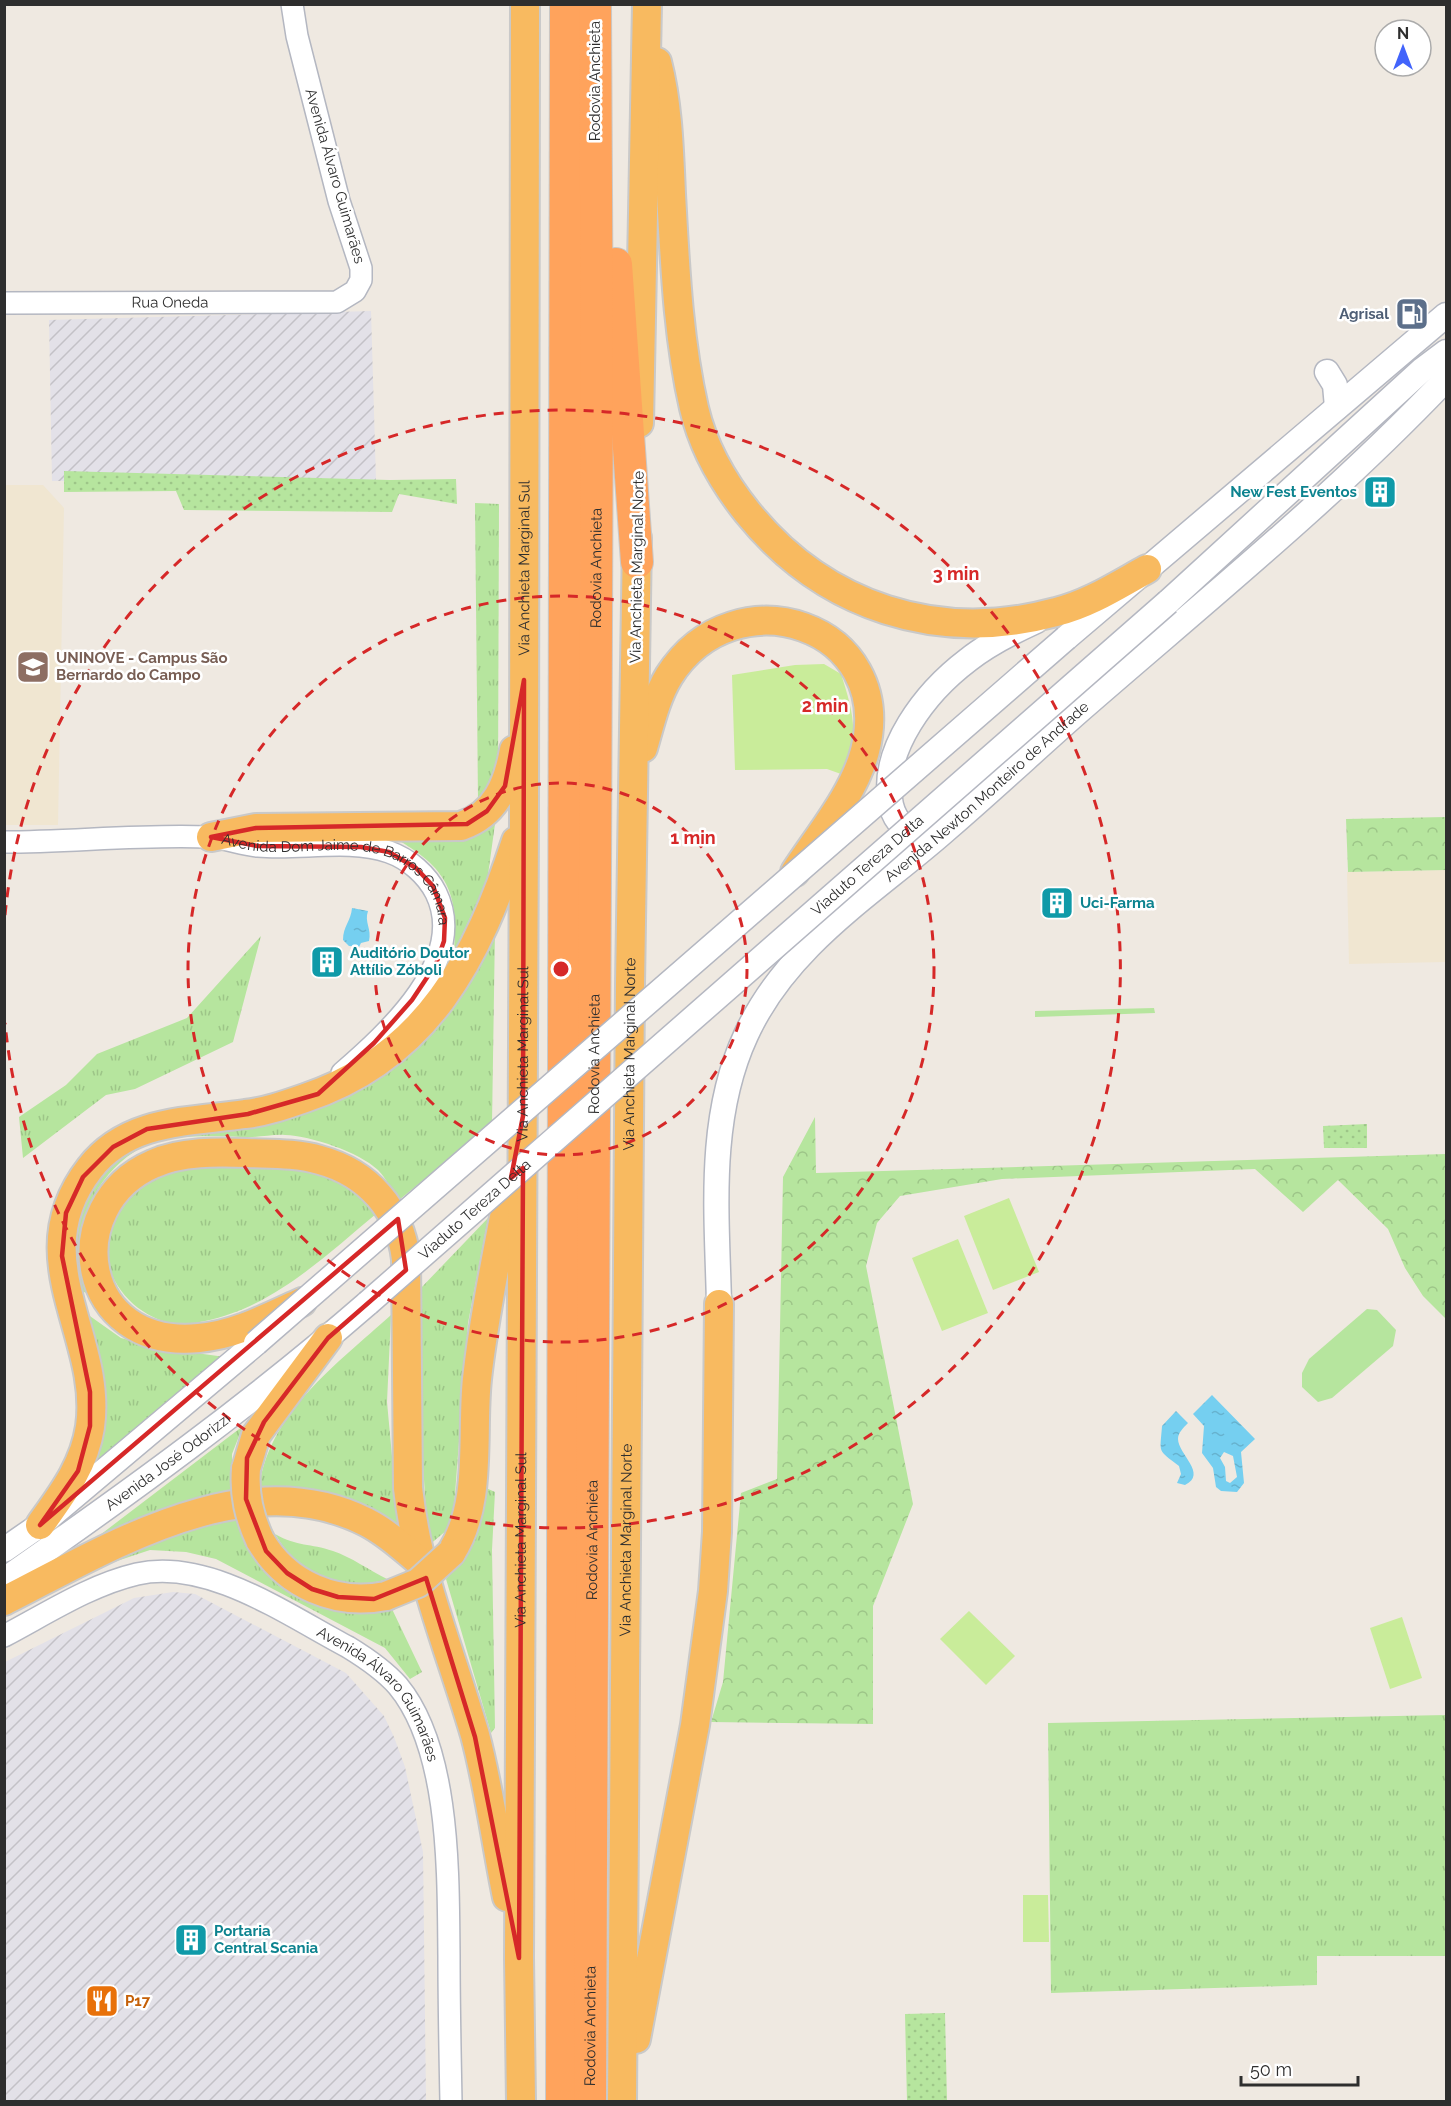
<svg xmlns="http://www.w3.org/2000/svg" width="1451" height="2106" font-family="Raleway,sans-serif">
<style>
.industrial{fill:url(#industrial-furrows)}
.education{fill:#f0e6d1}
.grass{fill:url(#grass-tufts)}
.forest{fill:url(#forest-crowns)}
.park{fill:url(#park-dots)}
.garden{fill:#b6e59e}
.pitch{fill:#c9ec9a}
.water{fill:url(#water-ripples);fill-rule:evenodd}
.lines{fill:none;stroke-linecap:round;stroke-linejoin:round}
.tertiary-casing{stroke:#b4b7c1;stroke-width:24}
.secondary-casing{stroke:#b4b7c1;stroke-width:27}
.trunk-casing{stroke:#c9c9c9;stroke-width:32}
.motorway-casing{stroke:#c9c9c9;stroke-width:34}
.tertiary{stroke:#fff;stroke-width:21}
.secondary{stroke:#fff;stroke-width:24}
.trunk{stroke:#f8ba60;stroke-width:28}
.motorway{stroke:#ffa35c;stroke-width:32}
.secondary-bridge-casing{stroke:#b4b7c1;stroke-width:27;stroke-linecap:butt}
.trunk-bridge-casing{stroke:#c9c9c9;stroke-width:32;stroke-linecap:butt}
.secondary-bridge{stroke:#fff;stroke-width:24}
.trunk-bridge{stroke:#f8ba60;stroke-width:28}
.marked{fill:none;stroke:#d62828;stroke-width:4.5;stroke-linejoin:round}
.ring{fill:none;stroke:#d62828;stroke-width:3;stroke-dasharray:10 8}
.labels{text-anchor:middle;stroke-width:5;stroke-linejoin:round;paint-order:stroke}
.street-label{font-size:15px;fill:#2e2e2e;stroke:#fff}
.service-label{font-size:15px;font-weight:bold;fill:#4e5e75;stroke:#fff;text-anchor:end}
.culture-label{font-size:15px;font-weight:bold;fill:#0d838f;stroke:#fff;text-anchor:start}
.education-label{font-size:15px;font-weight:bold;fill:#785e54;stroke:#fff;text-anchor:start}
.food-label{font-size:15px;font-weight:bold;fill:#c56008;stroke:#fff;text-anchor:start}
.centre{fill:#d62828;stroke:#fff;stroke-width:3}
.ring-label{font-size:18px;text-anchor:middle;font-weight:bold;fill:#d62828;stroke:#fff;stroke-width:5;stroke-linejoin:round;paint-order:stroke}
</style>
<defs>
<pattern id="industrial-furrows" width="10" height="10" patternUnits="userSpaceOnUse" patternTransform="scale(1.5)"><rect width="10" height="10" fill="#e3e1e8"/><path d="M-1 1l2-2M0 10L10 0M9 11l2-2" fill="none" stroke="#c3c1c7"/></pattern>
<pattern id="grass-tufts" width="24" height="20" patternUnits="userSpaceOnUse" patternTransform="scale(1.5)"><rect width="24" height="20" fill="#b6e59e"/><path d="M3 7l-1-3M5 7V3M7 7l1-3M15 17l-1-3M17 17v-4M19 17l1-3" fill="none" stroke="#9dc588"/></pattern>
<pattern id="forest-crowns" width="20" height="18" patternUnits="userSpaceOnUse" patternTransform="scale(1.5)"><rect width="20" height="18" fill="#b6e59e"/><path d="M2 6a3 3 0 1 1 6 0M12 15a3 3 0 1 1 6 0" fill="none" stroke="#9dc588"/></pattern>
<pattern id="park-dots" width="8" height="8" patternUnits="userSpaceOnUse" patternTransform="scale(1.5)"><rect width="8" height="8" fill="#b6e59e"/><path d="M2 2h.1M6 6h.1" fill="none" stroke="#9dc588" stroke-width="1.8" stroke-linecap="round"/></pattern>
<pattern id="water-ripples" width="26" height="14" patternUnits="userSpaceOnUse" patternTransform="scale(1.5)"><rect width="26" height="14" fill="#75cff0"/><path d="M2 4q2-2 4 0t4 0M15 11q2-2 4 0t4 0" fill="none" stroke="#66b2ce"/></pattern>
</defs>
<rect width="100%" height="100%" fill="#efe9e1"/>
<g class="industrial">
<path d="M371,311L376,481H52L49,320Z"/>
<path d="M173,1592L195,1594L346,1673L384,1716L394,1737L405,1767L423,1852L426,2101H5V1662L134,1598Z"/>
</g>
<g class="education">
<path d="M4,485H43L64,508L58,825H5Z"/>
<path d="M1446,870V962L1349,964L1347,872Z"/>
</g>
<g class="grass">
<path d="M475,503L499,504L498,785L478,801Z"/>
<path d="M495,824L487,882L454,952C460,888 444,865 389,835L486,827Z"/>
<path d="M495,929L492,1124L399,1200C392,1191 386,1178 378,1170C359,1152 311,1136 285,1135C272,1134 258,1138 244,1137C220,1136 171,1134 149,1144C105,1163 75,1214 79,1262C80,1272 85,1283 88,1293L74,1290L71,1218L79,1198L134,1141L310,1107Z"/>
<path d="M261,936L233,1042L135,1089L106,1095L23,1158L19,1117L66,1085L97,1054L187,1018Z"/>
<path d="M269,1159L352,1185L376,1214C324,1257 273,1307 205,1321C198,1322 190,1325 183,1325C135,1321 100,1279 105,1231C108,1206 140,1179 161,1169C174,1162 249,1160 269,1159Z"/>
<path d="M488,1218L468,1323L454,1507L447,1530L428,1546L421,1429L420,1289Z"/>
<path d="M87,1314L121,1338L160,1348L225,1357L93,1465Z"/>
<path d="M391,1315L387,1402L399,1532L326,1493L290,1488L259,1490C267,1414 338,1363 391,1315Z"/>
<path d="M243,1426L232,1454V1499L108,1541L100,1535Z"/>
<path d="M486,1488L495,1492L492,1550L495,1728L491,1733L446,1579C475,1547 480,1531 486,1488Z"/>
<path d="M237,1518C245,1570 308,1613 359,1614C370,1614 381,1611 392,1609L422,1672L410,1679L385,1648L216,1559L186,1552L150,1550L72,1576L155,1539Z"/>
<path d="M275,1534C298,1547 310,1543 333,1551C351,1557 369,1570 387,1579C357,1590 321,1580 296,1561C288,1555 281,1543 275,1534Z"/>
<path d="M1446,1715V1956H1317V1985L1051,1993L1048,1723Z"/>
</g>
<g class="forest">
<path d="M1446,817V870L1348,872L1346,819Z"/>
<path d="M815,1117L816,1173L1446,1154V1319L1423,1296L1405,1268L1388,1229L1338,1180L1303,1212L1255,1169L1002,1179L900,1196L877,1223L866,1266L913,1504L873,1606V1724L711,1722L723,1682L741,1493L777,1479L783,1177Z"/>
</g>
<g class="park">
<path d="M64,471L390,480L456,479L457,504L399,494L392,512L184,510L176,491L64,492Z"/>
<path d="M1367,1124V1148H1324L1323,1126Z"/>
<path d="M945,2013L947,2101H907L905,2014Z"/>
</g>
<g class="garden">
<path d="M1154,1008L1155,1013L1035,1017V1011Z"/>
<path d="M1367,1309L1377,1310L1396,1330L1393,1346L1332,1398L1318,1402L1302,1387V1373L1309,1359Z"/>
</g>
<g class="pitch">
<path d="M824,664L841,674C852,708 862,740 841,774L827,769L735,770L732,675L795,665Z"/>
<path d="M1009,1198L1039,1272L993,1290L964,1216Z"/>
<path d="M958,1239L988,1313L942,1331L912,1258Z"/>
<path d="M969,1611L1015,1656L986,1685L940,1639Z"/>
<path d="M1402,1617L1422,1678L1390,1689L1370,1628Z"/>
<path d="M1023,1895H1048L1049,1942H1023Z"/>
</g>
<g class="water">
<path d="M352,908L368,911C364,922 372,929 369,941L361,943L359,947L349,946L343,940C343,926 351,921 352,908Z"/>
<path d="M1212,1395L1255,1439L1241,1452L1244,1483L1237,1492L1221,1491L1216,1487L1213,1468L1202,1453L1204,1426L1193,1414ZM1224,1452L1233,1456L1237,1477L1230,1483L1226,1481L1225,1467L1220,1458Z"/>
<path d="M1176,1411L1188,1423C1183,1428 1178,1433 1178,1439C1178,1454 1208,1474 1185,1485L1177,1483L1181,1474L1179,1466C1157,1449 1160,1454 1162,1426Z"/>
</g>
<g class="lines">
<defs>
<g id="tertiary">
<path id="s1" d="M4,303L337,302L355,291L361,280V268L339,201L297,36L292,4"/>
<path id="s2" d="M4,842C72,842 141,834 209,837C226,838 242,845 258,846C300,850 349,838 389,852C409,859 427,875 436,893C469,960 388,1033 342,1073"/>
<path id="s3" d="M4,1636C46,1614 90,1585 137,1574C208,1558 287,1615 348,1647C366,1658 384,1670 398,1686C451,1750 448,1877 449,1956C449,2004 450,2053 451,2102"/>
</g>
<g id="secondary">
<path d="M1327,372L1335,385L1337,407"/>
<path d="M1168,602L1422,370L1446,352"/>
<path d="M1066,638L1446,315"/>
<path d="M926,838C909,836 895,822 891,805C879,750 927,691 968,660C988,644 1012,632 1036,621"/>
<path id="s4" d="M719,1304C717,1214 707,1119 746,1035C788,943 876,892 948,828C992,790 1035,750 1078,712C1203,603 1332,499 1446,379"/>
<path d="M4,1550L40,1525L256,1343"/>
<path id="s5" d="M4,1580C129,1493 253,1403 368,1303"/>
</g>
<g id="trunk">
<path d="M657,62C668,105 669,149 671,194C675,265 678,338 694,408C703,447 723,482 748,513C824,607 938,644 1056,612C1089,604 1118,585 1147,569"/>
<path d="M639,423L647,4"/>
<path d="M643,748C650,724 656,697 669,676C735,572 897,625 865,751C854,794 819,835 795,872"/>
<path d="M211,837L256,828L461,826C496,814 508,784 514,750"/>
<path d="M302,1302C269,1317 235,1335 199,1338C78,1350 59,1205 153,1164C181,1151 218,1152 247,1153C271,1154 296,1153 320,1160C368,1173 400,1209 406,1259L408,1488C417,1573 451,1653 475,1735C489,1787 496,1843 507,1897"/>
<path d="M246,1469L256,1435L328,1338"/>
<path d="M40,1525C62,1494 84,1466 90,1427C103,1336 20,1258 90,1168C128,1119 190,1122 245,1114C265,1112 285,1105 305,1098C428,1057 478,957 516,841"/>
<path d="M260,1540C286,1585 336,1606 386,1596"/>
<path d="M451,1553C483,1503 471,1436 477,1379C484,1315 498,1250 510,1186"/>
<path d="M4,1601C109,1548 246,1461 366,1522C386,1532 403,1548 421,1563"/>
<path d="M636,2039L695,1725L713,1591L717,1532L719,1304"/>
<path id="s6" d="M521,2102L519,1958L524,817L525,4"/>
<path id="s7" d="M622,2102L630,985L637,538"/>
</g>
<g id="motorway">
<path d="M616,264L637,562"/>
<path d="M562,2102L566,4"/>
<path id="s8" d="M590,2102L597,380L595,4"/>
</g>
</defs>
<use href="#tertiary" class="tertiary-casing"/>
<use href="#secondary" class="secondary-casing"/>
<use href="#trunk" class="trunk-casing"/>
<use href="#motorway" class="motorway-casing"/>
<use href="#tertiary" class="tertiary"/>
<use href="#secondary" class="secondary"/>
<use href="#trunk" class="trunk"/>
<use href="#motorway" class="motorway"/>
<defs>
<g id="secondary-bridge">
<path id="s9" d="M368,1303L1168,602"/>
<path d="M256,1343L1066,638"/>
</g>
<g id="trunk-bridge">
<path d="M246,1469C244,1495 249,1516 260,1540"/>
<path d="M386,1596L418,1583L451,1553"/>
</g>
</defs>
<use href="#secondary-bridge" class="secondary-bridge-casing"/>
<use href="#trunk-bridge" class="trunk-bridge-casing"/>
<use href="#secondary-bridge" class="secondary-bridge"/>
<use href="#trunk-bridge" class="trunk-bridge"/>
</g>
<path class="marked" d="M524,680L523,1116L511,1178L523,1168L519,1958L475,1737L426,1578L374,1599L338,1597L312,1589L287,1573L266,1551L246,1499L247,1458L264,1422L328,1338L406,1270L398,1219L40,1525L78,1471L90,1426V1392L62,1256L66,1213L83,1177L113,1147L147,1129L248,1114L318,1094L374,1043L412,1000L436,964L444,941L445,918L433,886L416,868L389,852L361,847L257,846L211,837L256,828L467,824L487,811L505,786Z"/>
<g class="ring">
<circle cx="561" cy="969" r="186"/>
<circle cx="561" cy="969" r="373"/>
<path d="M5 915A559 559 0 1 1 5 1023"/>
</g>
<defs>
<symbol id="fuel-square" viewBox="-11 -11 22 22"><rect x="-9" y="-9" width="18" height="18" rx="4" fill="#5c6f8a" stroke="#fff"/><path d="M-5.5-6h7V0h2V4h1.3V-2.5L3-4.5l.8-.8L6-3V5H2.5V1h-1V6h-7ZM-4.2-4.7v3.2H.2V-4.7Z" fill="#fff"/></symbol>
<symbol id="building-square" viewBox="-11 -11 22 22"><rect x="-9" y="-9" width="18" height="18" rx="4" fill="#0f9aa8" stroke="#fff"/><path d="M-4-6H4V6H1V3H-1V6H-4ZM-2.5-4.3h1.7v1.8h-1.7ZM.8-4.3h1.7v1.8H.8ZM-2.5-1h1.7V.8h-1.7ZM.8-1h1.7V.8H.8Z" fill="#fff"/></symbol>
<symbol id="university-square" viewBox="-11 -11 22 22"><rect x="-9" y="-9" width="18" height="18" rx="4" fill="#8d6e63" stroke="#fff"/><path d="M0-5L7-2L0 1L-7-2ZM-4 1L0 2.5L4 1V4Q0 6-4 4Z" fill="#fff"/></symbol>
<symbol id="restaurant-square" viewBox="-11 -11 22 22"><rect x="-9" y="-9" width="18" height="18" rx="4" fill="#e8710a" stroke="#fff"/><path d="M-5-6h1v4h1v-4h1v4h1v-4h1v5L-1.5 .5V6h-2V.5L-5-1ZM5-6V6H3V1.5H1.5Q1.5-4 5-6Z" fill="#fff"/></symbol>
</defs>
<g fill-rule="evenodd">
<use href="#fuel-square" x="1393" y="295" width="38" height="38"/>
<use href="#building-square" x="1361" y="473" width="38" height="38"/>
<use href="#university-square" x="14" y="648" width="38" height="38"/>
<use href="#building-square" x="1038" y="884" width="38" height="38"/>
<use href="#building-square" x="308" y="943" width="38" height="38"/>
<use href="#building-square" x="172" y="1921" width="38" height="38"/>
<use href="#restaurant-square" x="83" y="1982" width="38" height="38"/>
</g>
<g class="labels">
<g class="street-label">
<text transform="translate(595 81) rotate(-90)" y="5">Rodovia Anchieta</text>
<text transform="translate(335 176) rotate(74)" y="5">Avenida Álvaro Guimarães</text>
<text dy="5" stroke="none"><textPath href="#s1" startOffset="166">Rua Oneda</textPath></text>
<text dy="5" stroke="none"><textPath href="#s6" startOffset="1534">Via Anchieta Marginal Sul</textPath></text>
<text dy="5" stroke="none"><textPath href="#s8" startOffset="1534">Rodovia Anchieta</textPath></text>
<text transform="translate(637 567) rotate(-89)" y="5">Via Anchieta Marginal Norte</text>
<text dy="5" stroke="none"><textPath href="#s4" startOffset="618">Avenida Newton Monteiro de Andrade</textPath></text>
<text dy="5" stroke="none"><textPath href="#s9" startOffset="664">Viaduto Tereza Delta</textPath></text>
<text dy="5" stroke="none"><textPath href="#s2" startOffset="351">Avenida Dom Jaime de Barros Câmara</textPath></text>
<text dy="5" stroke="none"><textPath href="#s6" startOffset="1048">Via Anchieta Marginal Sul</textPath></text>
<text dy="5" stroke="none"><textPath href="#s8" startOffset="1048">Rodovia Anchieta</textPath></text>
<text dy="5" stroke="none"><textPath href="#s7" startOffset="1048">Via Anchieta Marginal Norte</textPath></text>
<text dy="5" stroke="none"><textPath href="#s9" startOffset="142">Viaduto Tereza Delta</textPath></text>
<text dy="5" stroke="none"><textPath href="#s5" startOffset="202">Avenida José Odorizzi</textPath></text>
<text dy="5" stroke="none"><textPath href="#s6" startOffset="562">Via Anchieta Marginal Sul</textPath></text>
<text dy="5" stroke="none"><textPath href="#s8" startOffset="562">Rodovia Anchieta</textPath></text>
<text dy="5" stroke="none"><textPath href="#s7" startOffset="562">Via Anchieta Marginal Norte</textPath></text>
<text dy="5" stroke="none"><textPath href="#s3" startOffset="432">Avenida Álvaro Guimarães</textPath></text>
<text dy="5" stroke="none"><textPath href="#s8" startOffset="76">Rodovia Anchieta</textPath></text>
</g>
<g class="service-label">
<text x="1389" y="319">Agrisal</text>
</g>
<g class="culture-label">
<text x="1357" y="497" text-anchor="end">New Fest Eventos</text>
<text x="1080" y="908">Uci-Farma</text>
<text x="350" y="958">Auditório Doutor<tspan x="350" dy="17">Attílio Zóboli</tspan></text>
<text x="214" y="1936">Portaria<tspan x="214" dy="17">Central Scania</tspan></text>
</g>
<g class="education-label">
<text x="56" y="663">UNINOVE - Campus São<tspan x="56" dy="17">Bernardo do Campo</tspan></text>
</g>
<g class="food-label">
<text x="125" y="2006">P17</text>
</g>
</g>
<circle cx="561" cy="969" r="9" class="centre"/>
<g class="ring-label">
<text x="956" y="580">3 min</text>
<text x="825" y="712">2 min</text>
<text x="693" y="844">1 min</text>
</g>
<rect width="1451" height="2106" fill="none" stroke="#2e2e2e" stroke-width="12"/>
<g transform="translate(1403 48)"><circle r="28" fill="#ffffff" stroke="#ababab" stroke-width="1.5"/>
<path d="M0-4.5L10 22L0 15L-10 22Z" fill="#4264fb"/>
<text y="-9" font-size="16" font-weight="bold" text-anchor="middle" fill="#2e2e2e">N</text>
</g>
<path d="M1241 2076v9h117v-9" fill="none" stroke="#2e2e2e" stroke-width="3"/>
<text x="1250" y="2076" font-size="18" fill="#2e2e2e" stroke="#ffffff" stroke-width="4.5" paint-order="stroke">50 m</text>
</svg>
